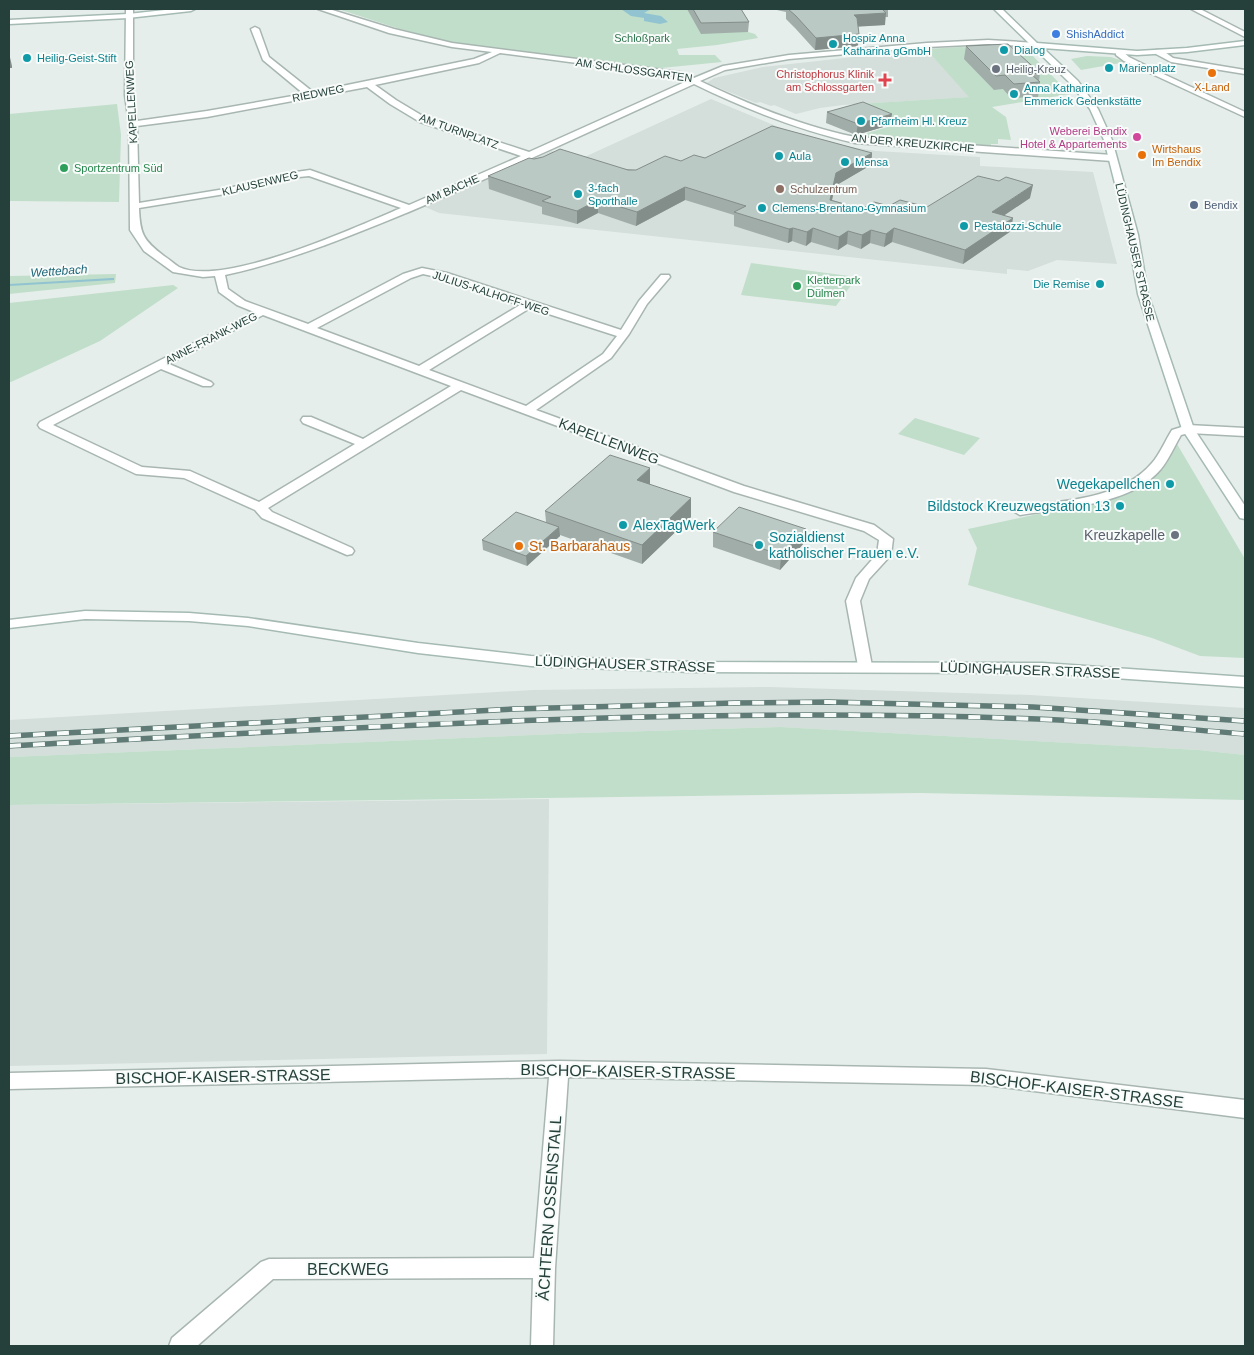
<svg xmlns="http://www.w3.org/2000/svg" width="1254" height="1355" font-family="Arial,sans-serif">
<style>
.built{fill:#d4deda}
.green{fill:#c1deca}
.water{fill:#91c4d0}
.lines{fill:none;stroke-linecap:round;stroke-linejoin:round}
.stream{fill:#91c4d0;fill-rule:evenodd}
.street-casing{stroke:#a8b6b2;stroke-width:3}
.secondary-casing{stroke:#a5bab3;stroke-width:3}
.street{fill:#fff;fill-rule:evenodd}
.secondary{fill:#fff;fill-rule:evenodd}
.rail-casing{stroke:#607b75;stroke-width:5.5}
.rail{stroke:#f7fbf9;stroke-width:4;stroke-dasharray:12;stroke-linecap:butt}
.wall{fill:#a1ada9}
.shaded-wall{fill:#838d89}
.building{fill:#bbc9c4;stroke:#838d89}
.shop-dot{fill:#3f7fe0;stroke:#f7fbf9;stroke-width:2}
.culture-dot{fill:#0f9aa8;stroke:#f7fbf9;stroke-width:2}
.worship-dot{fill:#6b7280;stroke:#f7fbf9;stroke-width:2}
.food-dot{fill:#e8710a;stroke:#f7fbf9;stroke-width:2}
.health-dot{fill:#e0444e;stroke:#f7fbf9;stroke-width:2}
.hotel-dot{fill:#d1479c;stroke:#f7fbf9;stroke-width:2}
.leisure-dot{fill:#2e9e5b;stroke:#f7fbf9;stroke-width:2}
.education-dot{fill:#8d6e63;stroke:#f7fbf9;stroke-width:2}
.service-dot{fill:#5c6f8a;stroke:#f7fbf9;stroke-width:2}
.labels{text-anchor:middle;stroke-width:4;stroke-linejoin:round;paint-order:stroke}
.far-shop-label{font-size:11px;fill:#366cbe;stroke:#f7fbf9;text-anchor:start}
.far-park-label{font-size:11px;fill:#31764f;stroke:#f7fbf9}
.far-culture-label{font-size:11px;fill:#0d838f;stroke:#f7fbf9;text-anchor:start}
.far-worship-label{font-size:11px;fill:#5b616d;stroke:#f7fbf9;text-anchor:start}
.far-street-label{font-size:11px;fill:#25403a;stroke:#f7fbf9}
.far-health-label{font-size:11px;fill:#be3a42;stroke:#f7fbf9;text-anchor:end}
.far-food-label{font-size:11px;fill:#c56008;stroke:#f7fbf9}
.far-hotel-label{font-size:11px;fill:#b23c85;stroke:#f7fbf9;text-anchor:end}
.far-leisure-label{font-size:11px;fill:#27864d;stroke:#f7fbf9;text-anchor:start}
.far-education-label{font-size:11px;fill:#785e54;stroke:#f7fbf9;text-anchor:start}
.far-service-label{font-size:11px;fill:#4e5e75;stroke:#f7fbf9;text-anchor:start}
.far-water-label{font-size:12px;font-style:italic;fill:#21677a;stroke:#f7fbf9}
.street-label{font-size:14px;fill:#25403a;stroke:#f7fbf9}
.culture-label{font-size:14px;fill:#0d838f;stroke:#f7fbf9;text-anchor:end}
.worship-label{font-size:14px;fill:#5b616d;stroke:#f7fbf9;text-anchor:end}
.food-label{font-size:14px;fill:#c56008;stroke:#f7fbf9;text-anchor:start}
.near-street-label{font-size:16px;fill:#25403a;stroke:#f7fbf9}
</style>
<rect width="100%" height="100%" fill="#e6eeeb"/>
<g class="built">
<path d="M926,49L970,97L843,105L820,108L796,114L774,105L771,106L760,102L756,103L707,83L714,78L763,67Z"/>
<path d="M711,99L776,126L826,143L876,151L980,157V166L1093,172L1117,264L1057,260L1028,271L1007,269V274L439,213L423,206L552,151L578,160Z"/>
<path d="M769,687L1030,695L1245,708V755L1199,750L781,727L581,733L9,757V720L533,690Z"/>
<path d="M549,799L547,1054L9,1066V805Z"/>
</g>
<g class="green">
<path d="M338,9H729L748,32L755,34L758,38L717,45L677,49L679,55H715L722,62L651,69L459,44L400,29Z"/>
<path d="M960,47L1015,49L1028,51L1070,94L992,107L1006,117L1011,140L998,139V144H991V147L878,140L857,136L891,126L893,120L858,104L969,97L926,49Z"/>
<path d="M1087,56L1111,57L1126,62L1081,70L1071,59Z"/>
<path d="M117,104L121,135L119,202L9,201V114Z"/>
<path d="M751,263L857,277L836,306L741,295Z"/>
<path d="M116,274L115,283L9,294V276Z"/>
<path d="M173,285L178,288L100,341L11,382L9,381V303Z"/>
<path d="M915,418L980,438L964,455L898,434Z"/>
<path d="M1177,444L1245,559V658L1200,656L1152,638L968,585L977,548L968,529L1112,498L1140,488L1163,469Z"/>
<path d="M781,727L1199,750L1245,755V800L920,793L9,805V757L581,733Z"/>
</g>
<path class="water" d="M621,9H651L644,13L661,16L668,22L660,24L644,21V18L631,16Z"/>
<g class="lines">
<path class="stream" d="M112,278H114V280L9,286V284Z"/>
<defs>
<g id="street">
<path d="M126,9H133V95L137,121L207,111L304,94L263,60L251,29L255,27L259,29L269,57L313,92L474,59L492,52L452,47L389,33L318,9H329L394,29L452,43L679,72L694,78L723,66L789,55L927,43L988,40L1037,43L1041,45L1040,47L988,44L927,47L789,59L725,70L700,81C750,105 801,126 855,137L1112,155L1116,158L1112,161L855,143C799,130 745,109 694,84C600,127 506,171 411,211C350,236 290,261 225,275L228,289L245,301L308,324L403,274L422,268L447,273L621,330L639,301L661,275H669L670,277L647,304L629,334L611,358L536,410L744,486L874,525L893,539L891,555L869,579L860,601L872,666L870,669H860L858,666L846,601L856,578L877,554L879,540L864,531L734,492L461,390L268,508L272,512L352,548L354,551L352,554L347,555L262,518L255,510L184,478L136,474L40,428L38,425L40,422L254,312L237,305L219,292L215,276L203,277L173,272L144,251L130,230L129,124L125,95ZM500,53L677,76L687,81L529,152L426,118L396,100L375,85L479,63ZM367,87L390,104L420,122L521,156L409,205L310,170L289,173L225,189L139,203L137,126L207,117ZM309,176L401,208C356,227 223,288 179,267C174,264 169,259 164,256C143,240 140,234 139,208L225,194L289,178ZM423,274L441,278L520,305L419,366L317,328L411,278ZM530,308L617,336L603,354L526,406L429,370ZM263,315L451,386L363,439L311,417H303L301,420L303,423L355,444L259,502L190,471L142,467L53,425L161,369L203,386H211L213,384L211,382L169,364Z"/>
<path d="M1191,9H1200L1245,32V37Z"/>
<path d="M1156,50H1162L1173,58L1245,70V74L1171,62L1156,54Z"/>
<path d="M1116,51H1122L1129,57L1157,71L1245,112V117L1124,61L1116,55Z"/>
<path d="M1188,425L1245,428V436L1189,433L1181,435C1174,447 1169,459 1161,469C1131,505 1064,508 1020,515L1013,511L1020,507C1063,501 1122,499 1152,463C1160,454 1165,441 1172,430Z"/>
<path d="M559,1061L986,1069L1245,1100V1118L986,1085L568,1077L555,1268L553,1346H531L533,1278L273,1279L197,1346H169L172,1338L261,1262L269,1259L534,1258L549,1077L9,1089V1073Z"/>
</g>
<g id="secondary">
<path d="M174,9H195L191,11L128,18L9,24V20L128,14Z"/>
<path d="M994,9H1002L1037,43L1137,51L1187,48L1245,41V45L1187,52L1137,55L1043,48L1078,81L1098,109L1112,140L1138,235L1148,294L1194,429L1245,506V519L1240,518L1182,429L1138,294L1128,235L1104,140L1090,109L1072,85Z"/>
<path d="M85,611L189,613L248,618L418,643L531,656L692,662L1042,663L1245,677V687L1042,673L692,672L531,666L418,653L248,626L189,621L85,619L9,628V620Z"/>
</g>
</defs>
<use href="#street" class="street-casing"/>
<use href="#secondary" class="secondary-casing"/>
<use href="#street" class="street"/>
<use href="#secondary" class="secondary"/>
<defs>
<g id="rail">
<path d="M9,736L514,709L735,703L829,702L1033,707L1245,721"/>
<path d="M9,746C358,727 709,705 1059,720C1121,723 1183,729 1245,734"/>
</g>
</defs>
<use href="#rail" class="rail-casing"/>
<use href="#rail" class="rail"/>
</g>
<g class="wall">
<path d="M687,9H741L749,22L748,32L701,34Z"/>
<path d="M772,9H888V17H885V25L858,26V46L815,50L795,28L786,19V12Z"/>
<path d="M966,46L1040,73L1039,81L1040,82L1038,97L1011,98L1003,89L994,90L964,59Z"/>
<path d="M827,112L890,125L856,135L826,123Z"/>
<path d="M872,153L871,165L835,186L832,200L862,209L889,206L927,207L1030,198L1004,215L1011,231L963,264L892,242L884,247L870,243L861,249L847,244L838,250L811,242L806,246L792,241L788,243L734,226V215L685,200L636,226L598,213L577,224L542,214V207L489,189L488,176L534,159L636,170L681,161L705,158Z"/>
<path d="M650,485L691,498V517L642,564L560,535V536L527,566L483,550L482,540L546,522L545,511Z"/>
<path d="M713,532L804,543L780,570L713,547Z"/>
</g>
<g class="shaded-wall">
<path d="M886,13L885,25L853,27L854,15Z"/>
<path d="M859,34L858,46L815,50L816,38Z"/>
<path d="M9,53L12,66V68H9Z"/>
<path d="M892,114L890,125L856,135L858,124Z"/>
<path d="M872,153L871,165L835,186L829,213L830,200L836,173Z"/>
<path d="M1033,185L1030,198L990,225L992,212Z"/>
<path d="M685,187V200L636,226L637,212Z"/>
<path d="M598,200V213L577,224V211Z"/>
<path d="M1013,218L1011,231L963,264L965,250Z"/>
<path d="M793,228L792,241L788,243L789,229Z"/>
<path d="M813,228L811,242L806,246L807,232Z"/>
<path d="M894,228L892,242L884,247L886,234Z"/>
<path d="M871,230L870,243L861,249L862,235Z"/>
<path d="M848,231L847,244L838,250L839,237Z"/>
<path d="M650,468V487L637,480Z"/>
<path d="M691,498V517L642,564V545Z"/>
<path d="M559,527L560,536L527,566L526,556Z"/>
<path d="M806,529L804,543L780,570L781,555Z"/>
</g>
<g class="building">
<path d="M693,9H741L749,22L701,23Z"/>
<path d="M788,9H882L886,13L854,15L857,18L859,34L816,38L796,16Z"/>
<path d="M1008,44L1040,73L1031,74L1040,82L1014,84L1005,75L996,76L966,46Z"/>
<path d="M863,102L892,114L858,124L827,112Z"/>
<path d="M772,126L872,153L836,173L830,200L862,209L874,202L889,206L900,200L927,207L978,176L999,181L1006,177L1033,185L992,212L1013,218L965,250L894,228L886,234L871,230L862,235L848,231L839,237L813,228L807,232L793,228L789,229L734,212L746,206L685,187L637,212L598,200L577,211L542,201L551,197L488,176L529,158L534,159L543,157L560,149L628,170H636L665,156L681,161L694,155L705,158Z"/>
<path d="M610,455L650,468L637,480L691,498L642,545L545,511Z"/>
<path d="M739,507L806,529L781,555L713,532Z"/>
<path d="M516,512L559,527L526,556L482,540Z"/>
</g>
<circle class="shop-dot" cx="1056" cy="34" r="5"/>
<g class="culture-dot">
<circle cx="833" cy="44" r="5"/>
<circle cx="1004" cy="50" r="5"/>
<circle cx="27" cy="58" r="5"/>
<circle cx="1109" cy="68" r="5"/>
<circle cx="1014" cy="94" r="5"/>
<circle cx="861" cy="121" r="5"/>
<circle cx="779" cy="156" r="5"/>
<circle cx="845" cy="162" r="5"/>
<circle cx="578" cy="194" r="5"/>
<circle cx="762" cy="208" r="5"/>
<circle cx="964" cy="226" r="5"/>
<circle cx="1100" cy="284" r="5"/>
<circle cx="1170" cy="484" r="5"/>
<circle cx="1120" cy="506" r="5"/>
<circle cx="623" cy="525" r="5"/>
<circle cx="759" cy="545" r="5"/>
</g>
<g class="worship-dot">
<circle cx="996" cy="69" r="5"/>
<circle cx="1175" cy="535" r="5"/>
</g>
<g class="food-dot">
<circle cx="1212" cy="73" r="5"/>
<circle cx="1142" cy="155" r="5"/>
<circle cx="519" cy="546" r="5"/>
</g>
<path class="health-dot" d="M882.5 72.5h5v5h5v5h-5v5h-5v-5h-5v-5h5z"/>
<circle class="hotel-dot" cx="1137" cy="137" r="5"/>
<g class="leisure-dot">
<circle cx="64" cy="168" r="5"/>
<circle cx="797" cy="286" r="5"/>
</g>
<circle class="education-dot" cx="780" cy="189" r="5"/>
<circle class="service-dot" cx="1194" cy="205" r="5"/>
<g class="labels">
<g class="far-shop-label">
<text x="1066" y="38">ShishAddict</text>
</g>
<g class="far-park-label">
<text x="642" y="42">Schloßpark</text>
</g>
<g class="far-culture-label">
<text x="843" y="42">Hospiz Anna<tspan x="843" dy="13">Katharina gGmbH</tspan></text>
<text x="1014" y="54">Dialog</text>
<text x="37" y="62">Heilig-Geist-Stift</text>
<text x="1119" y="72">Marienplatz</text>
<text x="1024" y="92">Anna Katharina<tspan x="1024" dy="13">Emmerick Gedenkstätte</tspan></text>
<text x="871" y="125">Pfarrheim Hl. Kreuz</text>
<text x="789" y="160">Aula</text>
<text x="855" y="166">Mensa</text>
<text x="588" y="192">3-fach<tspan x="588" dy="13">Sporthalle</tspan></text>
<text x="772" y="212">Clemens-Brentano-Gymnasium</text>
<text x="974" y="230">Pestalozzi-Schule</text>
<text x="1090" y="288" text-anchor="end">Die Remise</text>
</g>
<g class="far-worship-label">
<text x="1006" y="73">Heilig-Kreuz</text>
</g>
<g class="far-street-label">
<text transform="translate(634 70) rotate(8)" y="4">AM SCHLOSSGARTEN</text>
<text transform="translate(318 93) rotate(-11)" y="4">RIEDWEG</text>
<text transform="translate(131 102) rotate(-93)" y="4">KAPELLENWEG</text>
<text transform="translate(459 131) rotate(20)" y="4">AM TURNPLATZ</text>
<text transform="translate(913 143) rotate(5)" y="4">AN DER KREUZKIRCHE</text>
<text transform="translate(260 183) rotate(-13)" y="4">KLAUSENWEG</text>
<text transform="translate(452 189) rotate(-24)" y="4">AM BACHE</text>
<text transform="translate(1135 252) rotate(77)" y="4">LÜDINGHAUSER STRASSE</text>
<text transform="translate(491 293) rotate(18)" y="4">JULIUS-KALHOFF-WEG</text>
<text transform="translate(211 338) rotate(-27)" y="4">ANNE-FRANK-WEG</text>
</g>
<g class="far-health-label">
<text x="874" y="78">Christophorus Klinik<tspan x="874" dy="13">am Schlossgarten</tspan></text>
</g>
<g class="far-food-label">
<text x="1212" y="91">X-Land</text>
<text x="1152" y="153" text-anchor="start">Wirtshaus<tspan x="1152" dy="13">Im Bendix</tspan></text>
</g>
<g class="far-hotel-label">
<text x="1127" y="135">Weberei Bendix<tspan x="1127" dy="13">Hotel &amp; Appartements</tspan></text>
</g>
<g class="far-leisure-label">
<text x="74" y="172">Sportzentrum Süd</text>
<text x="807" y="284">Kletterpark<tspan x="807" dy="13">Dülmen</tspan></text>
</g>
<g class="far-education-label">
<text x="790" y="193">Schulzentrum</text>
</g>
<g class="far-service-label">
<text x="1204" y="209">Bendix</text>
</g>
<g class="far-water-label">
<text transform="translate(59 271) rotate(-4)" y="4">Wettebach</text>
</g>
<g class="street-label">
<text transform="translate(609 441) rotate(21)" y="5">KAPELLENWEG</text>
<text transform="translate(625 664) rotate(2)" y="5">LÜDINGHAUSER STRASSE</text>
<text transform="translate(1030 670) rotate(2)" y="5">LÜDINGHAUSER STRASSE</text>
</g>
<g class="culture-label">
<text x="1160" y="489">Wegekapellchen</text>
<text x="1110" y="511">Bildstock Kreuzwegstation 13</text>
<text x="633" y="530" text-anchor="start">AlexTagWerk</text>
<text x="769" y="542" text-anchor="start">Sozialdienst<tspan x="769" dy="16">katholischer Frauen e.V.</tspan></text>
</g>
<g class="worship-label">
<text x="1165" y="540">Kreuzkapelle</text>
</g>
<g class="food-label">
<text x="529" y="551">St. Barbarahaus</text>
</g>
<g class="near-street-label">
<text transform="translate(628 1071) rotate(1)" y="6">BISCHOF-KAISER-STRASSE</text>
<text transform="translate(223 1076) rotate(-1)" y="6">BISCHOF-KAISER-STRASSE</text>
<text transform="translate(1077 1089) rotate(7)" y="6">BISCHOF-KAISER-STRASSE</text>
<text transform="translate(549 1208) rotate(-86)" y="6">ÄCHTERN OSSENSTALL</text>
<text x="348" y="1275">BECKWEG</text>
</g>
</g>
<rect width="1254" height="1355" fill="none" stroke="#25403a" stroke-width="20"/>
</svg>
